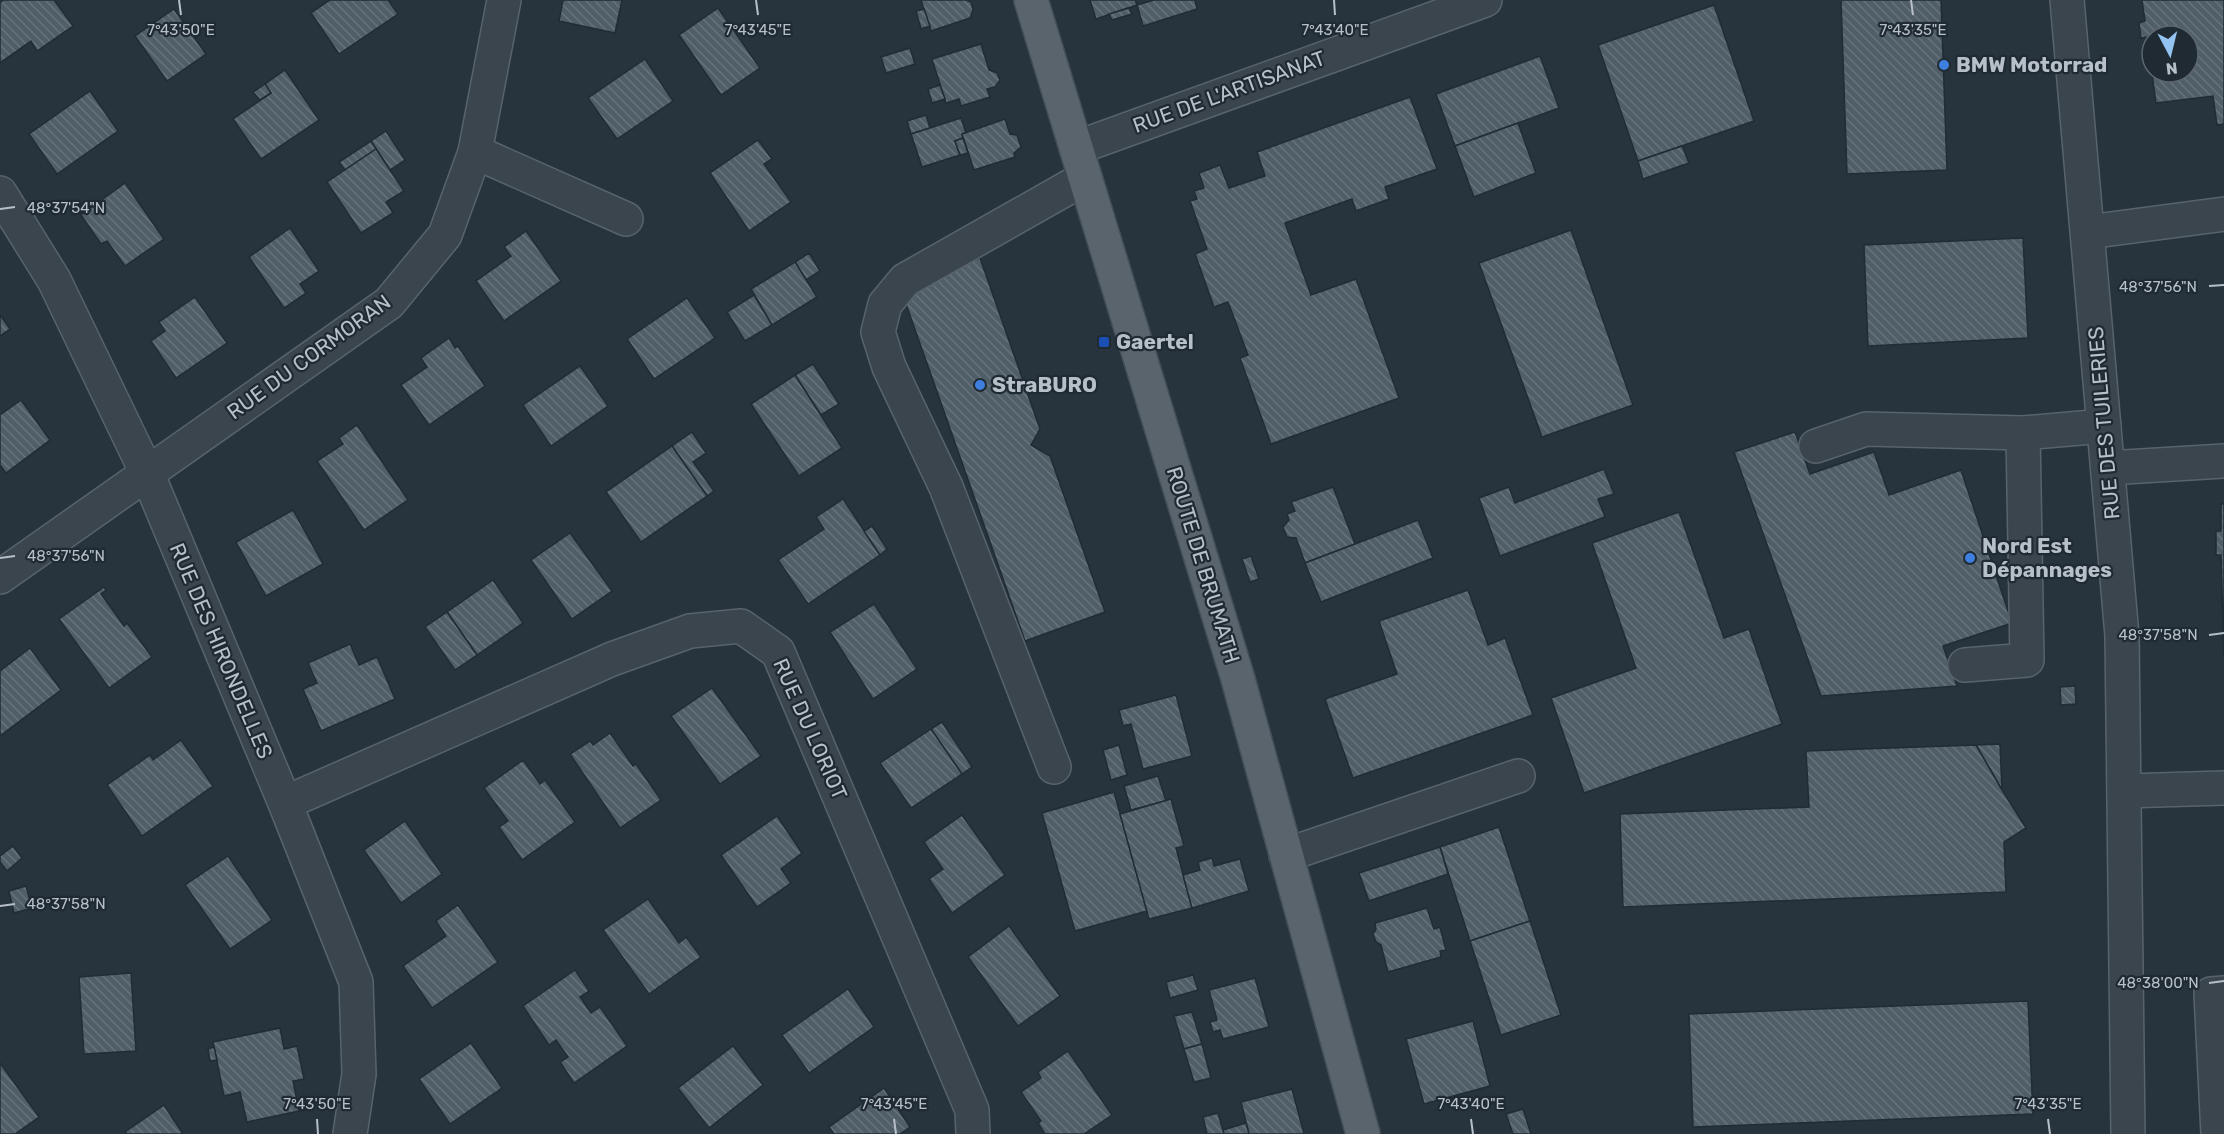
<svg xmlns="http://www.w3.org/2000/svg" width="2224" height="1134" font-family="Rubik,sans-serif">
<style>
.building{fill:url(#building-back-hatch);stroke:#212c35;stroke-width:1.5;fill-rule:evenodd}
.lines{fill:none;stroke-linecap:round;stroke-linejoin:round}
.minor-casing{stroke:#58636b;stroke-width:36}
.major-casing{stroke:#444e57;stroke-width:36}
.minor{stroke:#3a454d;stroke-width:33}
.major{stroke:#59646d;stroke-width:33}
.ticks{fill:none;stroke:#b7c0c8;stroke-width:2}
.shop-dot{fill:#3f7fe0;stroke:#1f2a33;stroke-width:2}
.transit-dot{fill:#1a4fb4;stroke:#1f2a33;stroke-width:2}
.labels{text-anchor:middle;stroke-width:4.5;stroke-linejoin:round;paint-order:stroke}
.poi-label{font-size:21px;font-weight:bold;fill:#b7c0c8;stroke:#1f2a33;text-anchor:start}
.street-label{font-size:21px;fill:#b7c0c8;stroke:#1f2a33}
.ticks-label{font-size:15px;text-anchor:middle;fill:#b7c0c8;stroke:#1f2a33;stroke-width:4.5;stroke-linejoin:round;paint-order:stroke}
</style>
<defs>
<pattern id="building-back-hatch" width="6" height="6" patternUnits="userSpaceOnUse" patternTransform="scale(1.5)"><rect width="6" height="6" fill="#505e68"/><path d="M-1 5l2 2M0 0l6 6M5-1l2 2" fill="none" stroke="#67737c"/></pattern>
</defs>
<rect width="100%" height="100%" fill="#27333d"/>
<g class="building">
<path d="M3,0H54L73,26L37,51L31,41L0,63V3Z"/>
<path d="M330,0H388L398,14L339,54L311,13Z"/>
<path d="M563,0H622L615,33L559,21Z"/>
<path d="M921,0H966L971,2L973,10L970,18L931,31Z"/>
<path d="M1090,0H1135L1137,5L1096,19Z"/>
<path d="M1154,0H1195L1197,9L1143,26L1137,5Z"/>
<path d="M1841,0H1941L1947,170L1847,174Z"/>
<path d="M2142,0H2224V124L2217,125L2213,96L2156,103L2147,37L2141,38L2139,23L2145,21ZM2152,36H2188V72H2152Z"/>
<path d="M1714,5L1754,121L1638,161L1598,45Z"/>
<path d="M718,8L760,68L721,95L679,35Z"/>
<path d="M1129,8L1132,14L1112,20L1109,14Z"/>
<path d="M174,9L206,54L167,81L135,36Z"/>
<path d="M924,9L930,26L921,29L916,11Z"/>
<path d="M981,44L989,70L997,73L1000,80L995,87L987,89L990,97L961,106L959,99L946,103L932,59Z"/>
<path d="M910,48L915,64L886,73L881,57Z"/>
<path d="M1540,56L1559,108L1455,146L1436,94Z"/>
<path d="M645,59L673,101L617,139L588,98Z"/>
<path d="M285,70L319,120L261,159L233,119L271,93L265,84Z"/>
<path d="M265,84L271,93L260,100L253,92Z"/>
<path d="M940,85L945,99L932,103L928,89Z"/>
<path d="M90,91L118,131L57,174L29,134Z"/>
<path d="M1410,97L1437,169L1385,187L1389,199L1356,211L1352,199L1285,223L1311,295L1356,279L1399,398L1271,444L1240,358L1248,355L1228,302L1214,307L1195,254L1207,249L1190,201L1197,199L1194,191L1204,188L1199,173L1220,165L1229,188L1265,176L1257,152Z"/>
<path d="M926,115L930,128L911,134L907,121Z"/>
<path d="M961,118L966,133L962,134L963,138L955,141L960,155L922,167L911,134Z"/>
<path d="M1005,119L1010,134L1017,135L1021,147L1014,153L1015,157L974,170L962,134Z"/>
<path d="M1518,123L1536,173L1474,197L1455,146Z"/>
<path d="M386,131L405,160L390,170L371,141Z"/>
<path d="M963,138L968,153L960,155L955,141Z"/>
<path d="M758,140L772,159L764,164L791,202L749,231L710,173Z"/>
<path d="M371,141L376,149L345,170L339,162Z"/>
<path d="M1682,146L1689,163L1643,179L1638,161Z"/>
<path d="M376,149L404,191L386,202L393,213L361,233L327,182Z"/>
<path d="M125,183L164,239L125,266L107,241L101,244L81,215Z"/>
<path d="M290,228L319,271L300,284L306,293L284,308L249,257Z"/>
<path d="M1571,230L1633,405L1542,437L1479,263Z"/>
<path d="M526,231L561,281L504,321L476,281L511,256L504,247Z"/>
<path d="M2023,238L2028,338L1868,346L1864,245Z"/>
<path d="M809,253L820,271L806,280L795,262Z"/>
<path d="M980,258L1040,429L1031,445L1050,456L1105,612L1025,641L900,287Z"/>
<path d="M795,262L817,297L772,325L751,289Z"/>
<path d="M754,295L772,325L745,341L727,312Z"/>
<path d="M195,297L227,343L176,378L151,341L165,331L159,322Z"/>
<path d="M687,298L715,338L654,379L627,339Z"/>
<path d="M0,315L10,329L0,336Z"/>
<path d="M449,338L455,348L458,346L485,386L429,425L401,385L427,367L421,358Z"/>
<path d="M813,364L839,404L821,415L795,375Z"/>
<path d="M580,366L608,406L551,446L523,405Z"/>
<path d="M795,375L842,448L799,476L751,404Z"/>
<path d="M21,400L50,440L6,473L0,465V415Z"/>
<path d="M357,425L408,500L364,530L317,461L343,444L339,438Z"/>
<path d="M692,432L706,453L693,462L714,491L707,496L672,446Z"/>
<path d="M1795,432L1810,474L1874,452L1889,495L1961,470L2012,623L1943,646L1957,686L1821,696L1734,452Z"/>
<path d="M672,446L707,496L641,542L606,492Z"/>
<path d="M1604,469L1614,494L1598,499L1605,517L1500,556L1479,498L1509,487L1515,503Z"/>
<path d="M1333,487L1355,544L1305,563L1296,538L1287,537L1283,527L1289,520L1287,514L1295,511L1291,502Z"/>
<path d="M843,499L880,555L808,604L778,560L824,529L816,517Z"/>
<path d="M2221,504H2224V657L2221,555H2216V531H2221Z"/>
<path d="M293,510L323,564L266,596L236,542Z"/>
<path d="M1679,512L1724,638L1749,629L1782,724L1584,793L1551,698L1636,668L1592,543Z"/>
<path d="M1418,520L1433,558L1321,602L1305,563Z"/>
<path d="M872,526L887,549L880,555L864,531Z"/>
<path d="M570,533L612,591L572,619L531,560Z"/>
<path d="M1251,556L1259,579L1250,582L1242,559Z"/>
<path d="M493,580L523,623L477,655L447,612Z"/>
<path d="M104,587L106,590L101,594L124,626L127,623L152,657L109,688L59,619Z"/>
<path d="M1468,590L1488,645L1505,638L1533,715L1353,778L1325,699L1397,674L1379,621Z"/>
<path d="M874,604L917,669L873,699L830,632Z"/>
<path d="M447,612L477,655L455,670L425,627Z"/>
<path d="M350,644L359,665L377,657L395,699L321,731L303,689L317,683L308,663Z"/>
<path d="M30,648L61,690L0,736V671Z"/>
<path d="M2075,686L2076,704L2061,705L2060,687Z"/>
<path d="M712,688L761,756L720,784L671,716Z"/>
<path d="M1176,695L1192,756L1143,769L1131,724L1123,726L1119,710Z"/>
<path d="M942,722L972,767L962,774L931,729Z"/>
<path d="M931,729L962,774L911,808L880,763Z"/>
<path d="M610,733L633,766L636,764L661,800L620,828L570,754L590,741L593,745Z"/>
<path d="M181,740L213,786L142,836L107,785L150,755L153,760Z"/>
<path d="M2000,744L2002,790L1976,745Z"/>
<path d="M1119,745L1127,775L1111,780L1103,750Z"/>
<path d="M1976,745L2002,790L2026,828L2004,842L2006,892L1623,907L1620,814L1809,807L1806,751Z"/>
<path d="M523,760L540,784L545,780L575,822L522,860L499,827L508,821L484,788Z"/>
<path d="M1158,776L1166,801L1131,810L1124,786Z"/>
<path d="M1114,792L1147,911L1075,931L1042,813Z"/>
<path d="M1171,799L1184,846L1176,848L1192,908L1149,919L1120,814Z"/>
<path d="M962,815L1005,875L952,913L929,879L943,869L924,842Z"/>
<path d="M777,816L802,853L781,869L791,883L757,907L721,855Z"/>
<path d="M405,821L442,874L401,903L364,850Z"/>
<path d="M1499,827L1530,921L1470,941L1440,847Z"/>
<path d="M13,846L22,858L7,871L0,862V856Z"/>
<path d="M1440,847L1448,874L1369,901L1359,873Z"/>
<path d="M228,856L272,920L230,949L185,885Z"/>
<path d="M1212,858L1214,866L1240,859L1249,891L1192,908L1183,875L1200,870L1198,862Z"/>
<path d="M26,886L32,908L14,913L9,891Z"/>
<path d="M648,899L679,943L686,937L701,957L649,994L603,930Z"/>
<path d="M458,905L498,962L432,1008L403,966L446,936L436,921Z"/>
<path d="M1427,908L1434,929L1440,927L1446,950L1440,951L1441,957L1388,972L1381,945L1376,942L1373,934L1376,929L1375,923Z"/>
<path d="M1530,921L1561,1015L1501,1035L1470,941Z"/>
<path d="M1009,926L1060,996L1018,1026L968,957Z"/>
<path d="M575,970L589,991L580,997L591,1013L600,1007L627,1046L574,1083L560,1062L568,1057L556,1040L549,1045L523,1006Z"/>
<path d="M131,973L136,1051L84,1054L79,977Z"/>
<path d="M1193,975L1198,990L1170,998L1166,982Z"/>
<path d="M1255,978L1269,1027L1223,1039L1220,1030L1213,1032L1210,1022L1217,1020L1209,990Z"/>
<path d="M848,989L874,1027L809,1073L782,1035Z"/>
<path d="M2028,1001L2033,1114L1693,1127L1689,1014Z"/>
<path d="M1192,1012L1202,1044L1184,1049L1174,1016Z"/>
<path d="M1473,1021L1490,1086L1424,1104L1406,1039Z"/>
<path d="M280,1028L284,1049L297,1046L304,1079L293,1081L299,1111L247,1122L240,1092L224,1096L213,1042Z"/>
<path d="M471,1043L502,1088L450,1124L419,1079Z"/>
<path d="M1202,1044L1211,1078L1194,1082L1184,1049Z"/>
<path d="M733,1046L763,1085L709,1128L678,1088Z"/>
<path d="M214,1047L217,1060L210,1061L208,1049Z"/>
<path d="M1068,1051L1112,1115L1084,1134H1045L1038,1123L1041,1121L1021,1092L1041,1078L1038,1072Z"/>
<path d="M0,1063L39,1117L15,1134H0Z"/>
<path d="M884,1088L910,1127L900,1134H834L829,1127Z"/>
<path d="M1292,1089L1304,1134H1249L1241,1102Z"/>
<path d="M164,1105L183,1134H127L125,1132Z"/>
<path d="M1523,1109L1531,1134H1513L1506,1114Z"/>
<path d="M1218,1113L1224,1134H1207L1203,1117Z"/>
<path d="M1246,1123L1249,1134H1224L1223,1130Z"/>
</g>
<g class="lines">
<defs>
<g id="minor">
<path d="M2067,0L2122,636L2128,1134"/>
<path d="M1076,148L1485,0"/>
<path d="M475,152L626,219"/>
<path d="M0,193L54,280L147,473L285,803L356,982L359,1074L350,1134"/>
<path d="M2088,232L2224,214"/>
<path d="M1816,446L1866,429L2023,433"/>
<path d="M2108,468L2224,461"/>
<path d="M0,577L389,303L445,235L475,152L504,0"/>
<path d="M1965,665L2027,660L2023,433L2104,426"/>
<path d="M1054,767L946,487L889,367L878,332L885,304L905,280L1085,178"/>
<path d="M2124,791L2224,788"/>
<path d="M285,803L612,659L690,631L741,626L778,652L972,1110L973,1134"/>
<path d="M1286,855L1518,776"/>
<path d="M2218,1134L2211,994L2224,993"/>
</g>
<path id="major" d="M1031,0L1238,679L1363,1134"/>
</defs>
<use href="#minor" class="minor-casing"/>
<use href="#major" class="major-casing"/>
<use href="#minor" class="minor"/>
<use href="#major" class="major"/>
</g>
<path class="ticks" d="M179,0L181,15M756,0L758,15M1334,0L1335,15M1911,0L1913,15M0,209L15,207M2209,286L2224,285M0,558L15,556M2209,635L2224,633M0,906L15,904M2209,983L2224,981M317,1119L318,1134M894,1119L896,1134M1471,1119L1473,1134M2048,1119L2050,1134"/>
<g class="shop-dot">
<circle cx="1944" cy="65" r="6"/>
<circle cx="980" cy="385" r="6"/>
<circle cx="1970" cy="558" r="6"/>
</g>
<rect class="transit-dot" x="1098" y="336" width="12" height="12" rx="3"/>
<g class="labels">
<g class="poi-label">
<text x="1956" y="72">BMW Motorrad</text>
<text x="1116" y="349">Gaertel</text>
<text x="992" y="392">StraBURO</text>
<text x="1982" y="553">Nord Est<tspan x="1982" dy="24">Dépannages</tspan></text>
</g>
<g class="street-label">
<text transform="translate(1229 92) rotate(-20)" y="7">RUE DE L'ARTISANAT</text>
<text transform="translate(309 357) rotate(-36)" y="7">RUE DU CORMORAN</text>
<text transform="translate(2104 423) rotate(-95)" y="7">RUE DES TUILERIES</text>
<text transform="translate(1203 565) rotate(73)" y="7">ROUTE DE BRUMATH</text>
<text transform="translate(221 651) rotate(67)" y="7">RUE DES HIRONDELLES</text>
<text transform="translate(810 729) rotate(66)" y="7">RUE DU LORIOT</text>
</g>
</g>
<g class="ticks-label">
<text x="181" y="35">7°43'50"E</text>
<text x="758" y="35">7°43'45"E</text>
<text x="1335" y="35">7°43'40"E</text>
<text x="1913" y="35">7°43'35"E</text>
<text x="66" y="213">48°37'54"N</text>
<text x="2158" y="292">48°37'56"N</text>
<text x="66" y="561">48°37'56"N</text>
<text x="2158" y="640">48°37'58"N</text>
<text x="66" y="909">48°37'58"N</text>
<text x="2158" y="988">48°38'00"N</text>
<text x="317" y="1109">7°43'50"E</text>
<text x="894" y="1109">7°43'45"E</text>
<text x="1471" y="1109">7°43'40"E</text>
<text x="2048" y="1109">7°43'35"E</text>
</g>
<g transform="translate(2170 54) rotate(173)"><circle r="28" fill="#1f2a33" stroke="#5c666f" stroke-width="1.5"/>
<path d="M0-4.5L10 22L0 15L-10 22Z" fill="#93c3f0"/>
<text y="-9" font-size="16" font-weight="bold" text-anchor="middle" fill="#b7c0c8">N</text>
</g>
</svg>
